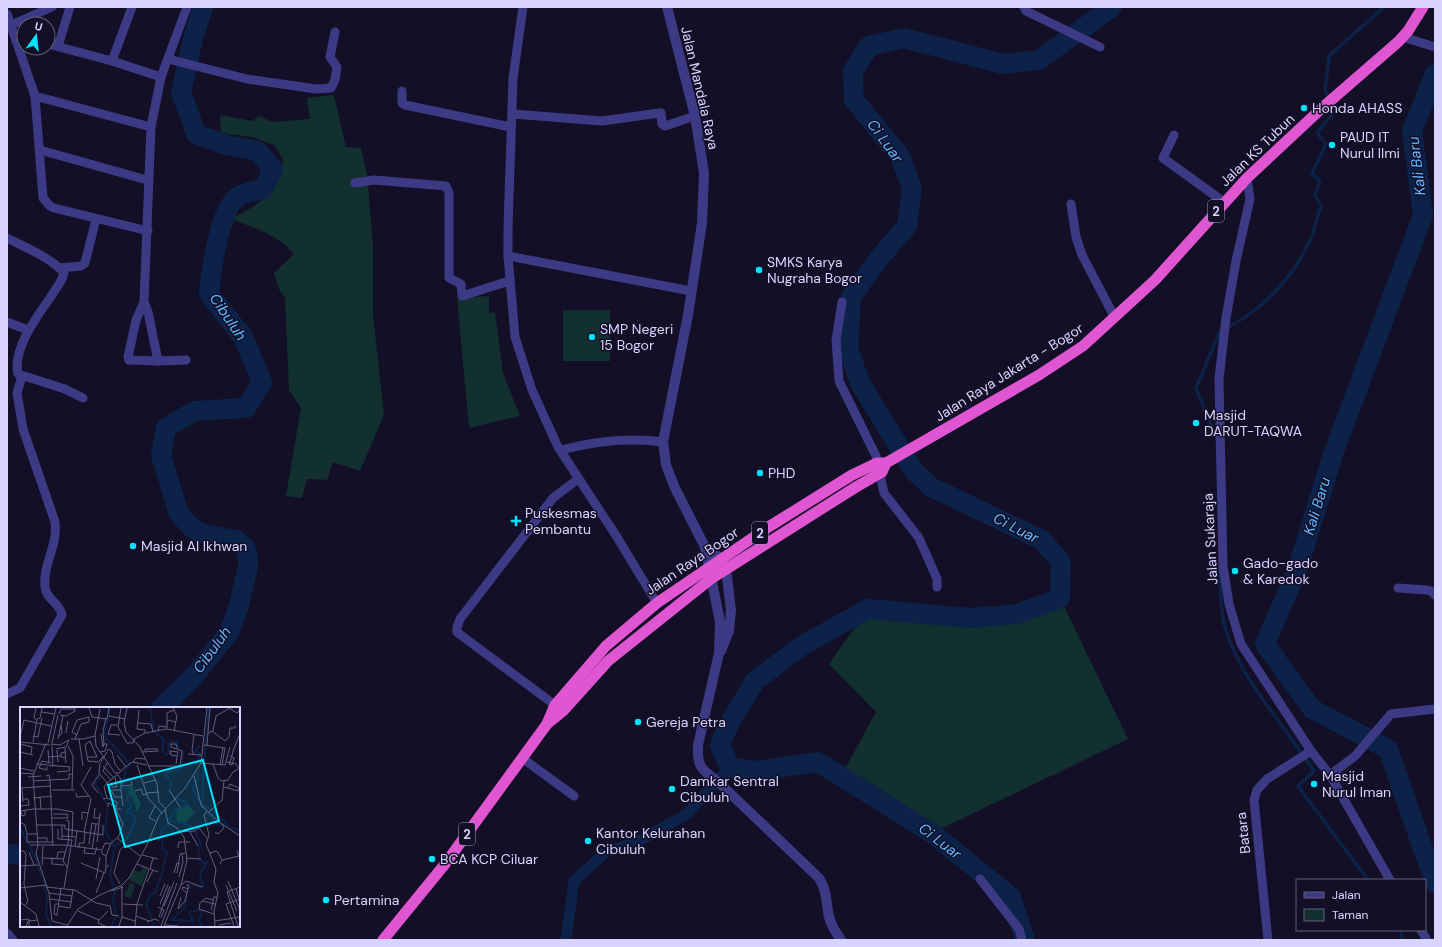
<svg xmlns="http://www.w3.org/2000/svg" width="1442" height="947" font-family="'DM Sans',sans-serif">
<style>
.green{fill:#12302f}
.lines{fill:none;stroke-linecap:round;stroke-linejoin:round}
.stream{stroke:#0c2248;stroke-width:3.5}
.canal{stroke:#0c2248;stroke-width:11}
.river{stroke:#0c2248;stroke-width:20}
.minor{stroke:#3d3a85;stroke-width:9}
.tertiary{stroke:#3d3a85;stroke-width:10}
.trunk{stroke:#e055d1;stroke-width:11}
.poi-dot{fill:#00e5ff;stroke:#130f26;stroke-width:1.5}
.labels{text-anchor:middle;stroke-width:3;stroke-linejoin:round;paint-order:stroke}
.shield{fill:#130f26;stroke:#9e99be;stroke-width:1}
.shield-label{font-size:13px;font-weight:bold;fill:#d9d4ff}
.street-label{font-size:14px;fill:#d9d4ff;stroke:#130f26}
.poi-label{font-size:14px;fill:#d9d4ff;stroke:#130f26;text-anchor:start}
.water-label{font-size:15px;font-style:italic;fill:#62b6ff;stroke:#130f26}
.inset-river{fill:none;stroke:#0c2248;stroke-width:2}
.inset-road{fill:none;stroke:#625e7d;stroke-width:1}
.view{fill:#00e5ff;fill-opacity:0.15;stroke:#00e5ff;stroke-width:2}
.inset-edge{fill:none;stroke:#d9d4ff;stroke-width:2}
</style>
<rect width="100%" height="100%" fill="#130f26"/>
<g class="green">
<path d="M334,95L346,147L361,148L367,175L373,246V314L384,415L360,471L333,462L327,480L307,479L302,498L286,496L301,408L289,390L285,298L279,289L274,273L294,254C278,234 254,228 231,219C265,202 271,196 283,160L274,145L253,137L221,133L220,115L252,121L259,116L272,122L310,119L307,98Z"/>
<path d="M489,296V313L495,312L503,373L520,416L469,428L457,298Z"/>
<rect x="563" y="310" width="47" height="51"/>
<path d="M1060,598L1128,739L932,833L840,778L876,712L829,664L868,609L945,617Z"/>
</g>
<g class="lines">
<g class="stream">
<path d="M1217,440L1196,388L1220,331C1260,313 1293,279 1311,238C1315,228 1317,217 1321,206L1315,195L1320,181L1312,174L1326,144L1317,133L1336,110L1325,91L1329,56L1384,7"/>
<path d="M1219,567C1221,589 1220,613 1227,634C1242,680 1287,729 1314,771L1298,786L1368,880"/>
<path d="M1401,930L1402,940"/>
</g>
<path class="canal" d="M566,940L574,881L606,852L639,841L687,814L730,767"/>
<g class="river">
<path d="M1435,74L1412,131L1423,215L1333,454L1298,568L1265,644L1312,709L1388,749L1435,883"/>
<path d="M161,708L195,675L230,631L239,605L248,566V556L245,547L236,540L203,534L191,527L179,514L161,455L166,428L194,411L246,408L262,382L243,337L209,294C211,273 219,207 239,196C245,192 256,191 263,189L273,169L258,151L226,145L196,134L181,92L193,39L203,7"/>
<path d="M7,854L21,855"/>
<path d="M1025,940L1011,897L932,833L818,762L756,771L730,767L720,745L729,724L755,681L803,645L868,609L971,618L1018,614L1060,598L1061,562L1042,540L931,487L914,471L860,383L848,348L851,297L881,256L907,226L912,188L900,156L854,100L853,71L869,46L904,38L1003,64L1039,60L1112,7"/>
</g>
<g class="minor">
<path d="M523,7L513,78L508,227V256L515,337L532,390L558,447L615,534L657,603"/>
<path d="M1024,7L1026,11L1100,47"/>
<path d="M7,14L35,96L43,198L50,206L54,208L148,231"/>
<path d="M11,25L52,7"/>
<path d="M1403,37L1435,47"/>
<path d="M48,44L112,61L132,7"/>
<path d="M58,46L70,7"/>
<path d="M168,59L247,79L316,89L331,88L335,80L337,67L330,57L335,32"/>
<path d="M112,61L161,77"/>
<path d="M402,91V103L405,105L511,127"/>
<path d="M35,96L151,127L144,302L148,312L158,361L129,360L128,357L136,320L144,302"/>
<path d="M513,114L602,121L659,113H661L662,124L665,126L695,116"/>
<path d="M151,127L161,77L187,7"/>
<path d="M1174,135L1163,158L1224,202"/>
<path d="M40,150L147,180"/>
<path d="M1247,178L1250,199L1236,261L1226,318L1219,379L1223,566L1229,604L1241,644L1311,751L1330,775L1390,880"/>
<path d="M355,183L374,180L446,186L449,193V278L461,284L462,296L509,281"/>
<path d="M1071,204L1076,237L1082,255L1115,318"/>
<path d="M7,238C23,246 53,259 64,273C62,282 56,288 52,295C38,315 12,349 18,374L65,389L83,398"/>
<path d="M508,256L691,291"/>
<path d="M59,268L81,266L85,263L96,219"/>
<path d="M842,302L836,340L839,381L876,456L884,493L919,538L937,579V587"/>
<path d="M7,322L28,330"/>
<path d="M158,361L186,360"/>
<path d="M561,450C595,441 627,437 663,442"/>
<path d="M1398,588L1427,590L1431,591L1435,595"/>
<path d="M7,694L20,688L62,615C60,603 46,599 45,587C43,562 58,547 55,522L23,429L17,393L22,376"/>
<path d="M555,705L462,636L457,632V627L460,619L553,498L578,479"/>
<path d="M522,758L574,796"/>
<path d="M1330,775L1355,756L1391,714L1435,709"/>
<path d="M980,879L1019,929L1022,940"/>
<path d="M1421,930L1427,940"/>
<path d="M7,933L13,940"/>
<path d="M1268,940L1254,800L1257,790L1267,779L1311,751"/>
</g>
<g class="tertiary">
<path d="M667,7L695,116L704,173L702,223L688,315L663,442L666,465L675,488L705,547L720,622L719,653L698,745C697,765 700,769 716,780L819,878C826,889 826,899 828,911C829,922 835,931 841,940"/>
<path d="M705,547L722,559L726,569L731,610L729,631L721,651"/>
</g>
<g class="trunk">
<path d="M547,724L555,705L606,646L657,603L770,526L852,475L877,463H886L1039,375L1083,346L1155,280L1247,178L1322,108L1398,42L1408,31L1423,7"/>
<path d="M383,940L445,864L547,724L563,711L608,661L712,578L856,487L882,472L886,463"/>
</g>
</g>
<g class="poi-dot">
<circle cx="1304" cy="108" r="4"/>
<circle cx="1332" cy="145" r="4"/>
<circle cx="759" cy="270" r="4"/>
<circle cx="592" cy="337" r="4"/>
<circle cx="1196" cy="423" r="4"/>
<circle cx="760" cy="473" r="4"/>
<path d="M514 515h4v4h4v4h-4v4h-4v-4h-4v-4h4z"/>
<circle cx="133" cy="546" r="4"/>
<circle cx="1235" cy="571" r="4"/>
<circle cx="638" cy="722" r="4"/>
<circle cx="1314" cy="784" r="4"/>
<circle cx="672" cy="789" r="4"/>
<circle cx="588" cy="841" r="4"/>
<circle cx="432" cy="859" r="4"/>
<circle cx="326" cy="900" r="4"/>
</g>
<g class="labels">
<g class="shield">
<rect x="1208" y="200" width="16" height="22" rx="3"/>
<rect x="752" y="522" width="16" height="22" rx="3"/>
<rect x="459" y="823" width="16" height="22" rx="3"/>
</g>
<g class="shield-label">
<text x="1216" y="216">2</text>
<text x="760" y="538">2</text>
<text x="467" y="839">2</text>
</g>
<g class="street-label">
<text transform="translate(700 88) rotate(77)" y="5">Jalan Mandala Raya</text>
<text transform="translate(1257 150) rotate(-44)" y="5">Jalan KS Tubun</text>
<text transform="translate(1009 372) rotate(-32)" y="5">Jalan Raya Jakarta - Bogor</text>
<text transform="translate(1210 539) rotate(-93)" y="5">Jalan Sukaraja</text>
<text transform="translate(692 561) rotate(-34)" y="5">Jalan Raya Bogor</text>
<text transform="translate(1243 833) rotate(-96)" y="5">Batara</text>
</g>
<g class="poi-label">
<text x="1312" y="113">Honda AHASS</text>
<text x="1340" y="142">PAUD IT<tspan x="1340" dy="16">Nurul Ilmi</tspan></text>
<text x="767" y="267">SMKS Karya<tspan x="767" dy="16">Nugraha Bogor</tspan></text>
<text x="600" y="334">SMP Negeri<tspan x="600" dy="16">15 Bogor</tspan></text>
<text x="1204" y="420">Masjid<tspan x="1204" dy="16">DARUT-TAQWA</tspan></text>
<text x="768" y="478">PHD</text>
<text x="525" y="518">Puskesmas<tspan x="525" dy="16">Pembantu</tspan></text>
<text x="141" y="551">Masjid Al Ikhwan</text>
<text x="1243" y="568">Gado-gado<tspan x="1243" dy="16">&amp; Karedok</tspan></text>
<text x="646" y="727">Gereja Petra</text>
<text x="1322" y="781">Masjid<tspan x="1322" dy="16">Nurul Iman</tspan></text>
<text x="680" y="786">Damkar Sentral<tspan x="680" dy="16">Cibuluh</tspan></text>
<text x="596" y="838">Kantor Kelurahan<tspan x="596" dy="16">Cibuluh</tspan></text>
<text x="440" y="864">BCA KCP Ciluar</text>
<text x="334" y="905">Pertamina</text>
</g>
<g class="water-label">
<text transform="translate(885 141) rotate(54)" y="5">Ci Luar</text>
<text transform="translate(1417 166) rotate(-97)" y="5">Kali Baru</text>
<text transform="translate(228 317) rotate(56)" y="5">Cibuluh</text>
<text transform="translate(1317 506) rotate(-73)" y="5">Kali Baru</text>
<text transform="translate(1016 528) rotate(27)" y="5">Ci Luar</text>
<text transform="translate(212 650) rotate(-54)" y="5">Cibuluh</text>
<text transform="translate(940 841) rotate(37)" y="5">Ci Luar</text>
</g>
</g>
<g transform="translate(20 707)">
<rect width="220" height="220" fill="#130f26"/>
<path d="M112,78L121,98L117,105L112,89L107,88L110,83L105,81ZM168,98L175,106L164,116L157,114L156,102ZM124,160L127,162L122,179L109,173L114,163L120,165ZM110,176L115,178L111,191L104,189Z" fill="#12302f"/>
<path class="inset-river" d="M90,1L85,24L86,31L110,57L106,62L102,81L109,84L107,93L112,98L107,105L114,109L115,113L107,132L95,138L90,168L95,185L93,193L96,208L92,219M130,1L134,25L144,33L142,43L146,48L149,46L148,37L153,35H157V40L163,45L162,58L157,64L146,66V69L151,74L150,84M184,55L189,1M184,57L182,98L192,102L210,121L216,122L220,126M176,59L180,47L175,43L180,39M177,66L178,72L173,82L183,101M81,69L75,77L87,97M155,91L166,95L168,98L156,102L148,114L164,116L174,122L181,136L178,148L183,156L187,155L180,167L183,180L173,178L169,182M88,101L85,123L95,141M187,105L197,117L201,118M0,120L16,152M16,152L21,169M23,172L27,189L26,208L31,219M167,189L164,201L152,213L173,214L169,205L179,203L182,204L179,214L181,219M134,219L126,197L131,188L135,186L142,166L147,145L143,142L141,125L150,115"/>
<path class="inset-road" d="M16,1L14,10L16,13M69,1L72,10L87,12L89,1M101,1L98,20L107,36H113L114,32L125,26V23L117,22L119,3M107,1L104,16L106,25L120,40L137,77L139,95L145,101M153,1L157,9L154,24M209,1L217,6L220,3M80,2L75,28L76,39L95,66H99L104,61M22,5L34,7M39,7L41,2H55M40,8L46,9L55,4V1M89,9L105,12M147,13V6L154,3M118,16L131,17L133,25M97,18H91L88,27L100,28M147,22V13L156,15M138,24L139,19L147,20M192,24L205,34L209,30L210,21H215V18M46,26L48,14M125,26L147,22L183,29M188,26L193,24L196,9L210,1M81,27L83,40L84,37M174,28L172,43L174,48M13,29L18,30L22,11M39,29L42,26L41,18M0,30L4,13L31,19M38,32L43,9M51,32H63L75,29M55,32L61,17L69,15V10L57,13L52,25L57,28M59,32L63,59M0,35L30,38M13,35L17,12L20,11L22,1M26,36L13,69L18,138L16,147L29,186L32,214L47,218M28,36L36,1M32,36L38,8M0,37L12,40L11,47M33,38L31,37L40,38L49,33M184,38L205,41L202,58M187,38L190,1M32,39L33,60M48,39L53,49L52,83M45,41L46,56M36,42L46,40L49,33M28,43L29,56M37,43L38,55M87,44L89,42L92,45L95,57L101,65M125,44V42H138M0,45L13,48M45,45L41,46V50L45,51M80,45L85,44L87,37H84L83,24L86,11M87,45L80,56L79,66L87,76L98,67M122,45L139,44M168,47L181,48M97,48L106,60M157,49L151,48L150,44L158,45M210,49L214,51L212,58L209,57L210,55V54L212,50V48L213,45V44L214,41L219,29M29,50L41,49M68,50H77L70,34L65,38L68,54L78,55L83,50M113,55L116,51L125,52M207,55L216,57L219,61M87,56L83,64L91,73M181,56L205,58L210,40M16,57L50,60L49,64L37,65M156,57L158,44M193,57L198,71L202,74L208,73L213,65L220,61M117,58L128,91L142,106M200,58L203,41M83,59L94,71M128,59H160L162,44L151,40V37H156L157,41M27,60V63L19,61L22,54L31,56M0,61L14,64M104,61L112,55L127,58M0,66L13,67M98,68L101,72V83M174,69L181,98L199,115L220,129M8,70L21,69M13,74L30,73L29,68L26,69M124,76L136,73M101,79L112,78L111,74M91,80H97L95,70M203,80L208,81L210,77L219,81M0,81L31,79M2,81L3,95M208,81L218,84L220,79M32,83H55M92,83H101L103,99M149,83L160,100M115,84L121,82L123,88L127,87M56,86L57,90L69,89M78,86L72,78L80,66M126,86L139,85M20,90L21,102M13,91L32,89M87,91L97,95L96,102H101M83,92L87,91L84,80L87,76L95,90H102M0,99L9,98L8,92H3M135,99L129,111L136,114M0,100L2,109L5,108V103M88,100V96L96,99M75,101L74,111H80M14,102H37L53,105L52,129M96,102L103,117L98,131M0,104L14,102M187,104L184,108L189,128L186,137L196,162L194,175L198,186L194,204L195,219M189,105L202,93L204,74M32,111H48L47,107H33M46,113L49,114L48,139M62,113V105L68,106M0,115L5,118L7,127M76,117H79L80,106M17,118H45V122L83,128V118M38,122V132L52,133L44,181M64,125L71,92L61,78L71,60M160,125L175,124L179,121L187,131M170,125L178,139M195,125L198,127L204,121L202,117M17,127H7V135H33M42,129L56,130M17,131H27V134M42,132V118M77,135L79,117M69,137L72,116L76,117L72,142M10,138H45L82,143M33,139L30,73L49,72V67H53M47,139L43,154L47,160M55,140L57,124M59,141V136H64L65,125M65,141L64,146L75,147L77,140M158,141L159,135H170M0,143L5,145L6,148L4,177L8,195L5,198M82,143L85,136L90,137M82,144V147L86,149L91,136L97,131L120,149M9,145L14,158M190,146L197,144L202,153M122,148L138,152M86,149V161L89,158M32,150V157L44,158M23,151L44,152M37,151L38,145H45M133,151L130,162L138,165M166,151L181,152M61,156L85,166L86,161M200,157L202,153L219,149L217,144M22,158L23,139M0,159L18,158M154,166L157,156L160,157M157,166L160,147L165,146M159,170L163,155L162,146M76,172L80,150M208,174L220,203M127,175L133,163M100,177L94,166L100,143L105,138M206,178L217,204M160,179L166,174L182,180M26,180L55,183L76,196L90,199L92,208L99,209M0,181L26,178M216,182L220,195M91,184L103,180M29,186L52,189M76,186L84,166M167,186L162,182L163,180L168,182M140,189L145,177M161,190L158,202L165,194L169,178H166M30,192L52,195M193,193L186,191L180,196L179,202L194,207M182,194L195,197M0,195L16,207L19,219M103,197L123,198M140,197L148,178M39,199L50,201L53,183M144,199L154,175M138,200L144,203L141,211M191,203L194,190H197M58,204L79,213L78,216L85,219M37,208L41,181M37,208L34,207L35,197H39M116,209L129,214M102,210L115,214M139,210L150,179M0,213L9,212V219M79,213L88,204M195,214L220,210M127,215L135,212L139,214M145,218L158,219M199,218L211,216M6,219L8,214L18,213M47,219L58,202L78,189L102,178L109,171L127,138L139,109L165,81L181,56L187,1M99,219L102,210V179M115,219L117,197L129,162L117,157M141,219L157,176M144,219L161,178L167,153L164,130L157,121L148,116L145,102M214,219L206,197L220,192M218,219L207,185L220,180"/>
<path class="view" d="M183,53L199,114L105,140L88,78Z"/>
<rect width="220" height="220" class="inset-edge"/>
</g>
<rect width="1442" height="947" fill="none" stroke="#d9d4ff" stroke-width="16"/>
<rect x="1296" y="879" width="130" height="52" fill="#130f26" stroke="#625e7d"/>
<rect x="1304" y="892" width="20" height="6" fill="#3d3a85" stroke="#625e7d"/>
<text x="1332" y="899" font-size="12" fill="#d9d4ff">Jalan</text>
<rect x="1304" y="909" width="20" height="12" fill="#12302f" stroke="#625e7d"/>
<text x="1332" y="919" font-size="12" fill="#d9d4ff">Taman</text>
<g transform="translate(36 36) rotate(15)"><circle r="19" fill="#130f26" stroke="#625e7d"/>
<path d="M0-3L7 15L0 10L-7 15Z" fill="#00e5ff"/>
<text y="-6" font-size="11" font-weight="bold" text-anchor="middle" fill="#d9d4ff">U</text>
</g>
</svg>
